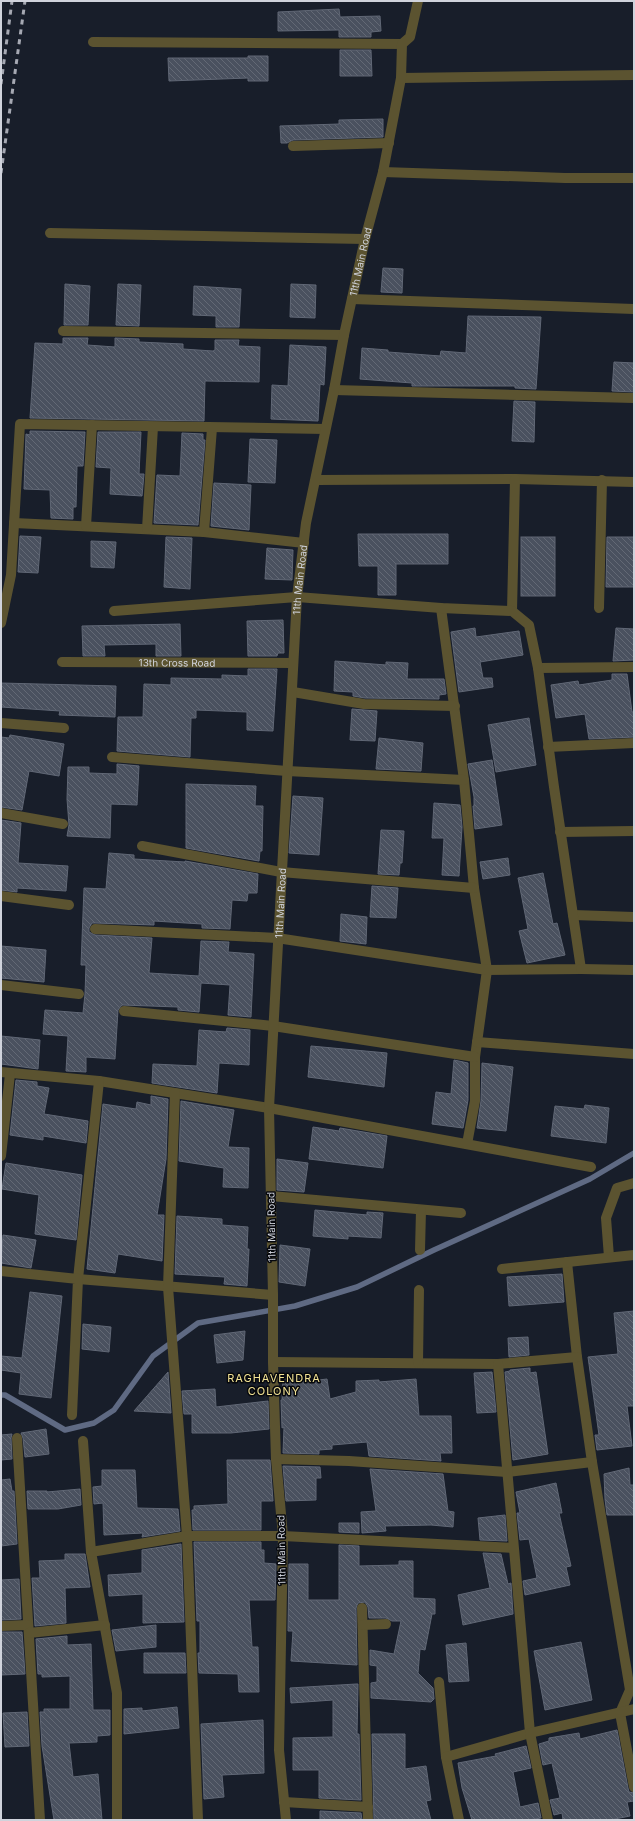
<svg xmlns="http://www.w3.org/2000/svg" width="635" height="1821" font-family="Inter,sans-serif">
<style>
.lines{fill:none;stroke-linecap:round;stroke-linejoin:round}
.stream{stroke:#5f6a83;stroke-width:5.5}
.building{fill:url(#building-back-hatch);stroke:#606775}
.street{stroke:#5b5330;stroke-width:10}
.rail{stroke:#a6a9b3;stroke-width:3;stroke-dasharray:5 5;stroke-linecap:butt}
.labels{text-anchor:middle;stroke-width:3;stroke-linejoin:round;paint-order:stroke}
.street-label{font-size:10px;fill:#d0d3dc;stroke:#06080d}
.neighbourhood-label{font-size:11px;letter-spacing:1px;fill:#f3e394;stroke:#06080d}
</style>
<defs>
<pattern id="building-back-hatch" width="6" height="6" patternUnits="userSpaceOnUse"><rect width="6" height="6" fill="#4a515f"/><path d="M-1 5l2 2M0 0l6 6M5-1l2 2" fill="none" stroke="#636975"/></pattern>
</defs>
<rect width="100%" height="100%" fill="#181e2a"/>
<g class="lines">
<path class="stream" d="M1,1395H5L65,1430L94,1423L114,1410L153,1356L198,1323L295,1306L357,1287L434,1250L590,1179L634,1153"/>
</g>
<g class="building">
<path d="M339,9L340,17L380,16L381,31L371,32V37H339V30L278,31V12Z"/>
<path d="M340,50H371L372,76H340Z"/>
<path d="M248,56H268V81H248V78L169,81L168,58H248Z"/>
<path d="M383,119V137L293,140L287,143H281L280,126L339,124V120Z"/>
<path d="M383,268L403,269L402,293L381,292Z"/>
<path d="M65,284L90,286L88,325H64Z"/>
<path d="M118,284L141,285L139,326L116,325Z"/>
<path d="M291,284L316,285L315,318L290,317Z"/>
<path d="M194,286L241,289L239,327H216V316L193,315Z"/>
<path d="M468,316L541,317L536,389L515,388V386H412V383L360,379L362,348L388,350V352L440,356L441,351L466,353Z"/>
<path d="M63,338H88L87,345L115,347V338L139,339V342L183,344V349L213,351L215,350V340H239L238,346L260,347L259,382L205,381L204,421L30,418L35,343L63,344Z"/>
<path d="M290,345L326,347L324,385L320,384L318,421L271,419L272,385L288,386Z"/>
<path d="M614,362L634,363V392L612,391Z"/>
<path d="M514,401L535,402L534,442L512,441Z"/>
<path d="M30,431L85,432L83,466H77L76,507H73V519L51,518L50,490L24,489L26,434L30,435Z"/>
<path d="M98,432H141L139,474H144L142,496L110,494L111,468L96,467Z"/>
<path d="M182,433L203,434V440H205L198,525L154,523L157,475L180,476Z"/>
<path d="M250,439L277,440L275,483L248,482Z"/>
<path d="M214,483L251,485L249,530L211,526Z"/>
<path d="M358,534H448V564H396V595H378V566H359Z"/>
<path d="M20,536L41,537L38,573L18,572Z"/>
<path d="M166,537L192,538L190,589L164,587Z"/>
<rect x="521" y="537" width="34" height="59"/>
<path d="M607,537H634V587H606Z"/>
<path d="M91,541L116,542L114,568L91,567Z"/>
<path d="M267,548L293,550L292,580L265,579Z"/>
<path d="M283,620L284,653H278L277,656H248L247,621Z"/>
<path d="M180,624L181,656H156V644L104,645L105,656H83L82,626Z"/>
<path d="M475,628L476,637L519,631L523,655L480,662L483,678H492L493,687L459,692L451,632Z"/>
<path d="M616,628L634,629V660L613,661Z"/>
<path d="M335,661L386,665V662L408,663L407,679H444L446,694L439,695V699L365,698L353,696V692L334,691Z"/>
<path d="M248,669H277L273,731L247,730V712L196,710V718H191L190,757L117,751L118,717H143L144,684L171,685V678L222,679V675L248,676Z"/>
<path d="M612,674H627L632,712H634V737L589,739L585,714L556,718L551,685L578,681L579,685L612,680Z"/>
<path d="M1,683L116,686L115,717L59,715L60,711L1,707Z"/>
<path d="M352,709L377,711L375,741L350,740Z"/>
<path d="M529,718L536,765L496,772L488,725Z"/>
<path d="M10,735L64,744L59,776L29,771L22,810L1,807V737L9,738Z"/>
<path d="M379,738L423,743L421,771L376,769Z"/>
<path d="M492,760L502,825L475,829L473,806H474V797L468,764Z"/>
<path d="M117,764L139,766L137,805L111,804L110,838L67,836L69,825L67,799L68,767H89V773L117,774Z"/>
<path d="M186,784L256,786L255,806H263L262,851H260L259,861L186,848Z"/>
<path d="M293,796L323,798L319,855L289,853Z"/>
<path d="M434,803L460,805L462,827L459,876L442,875L444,838H432Z"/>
<path d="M1,820L21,823L18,863L68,866L66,891L17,888V892L1,890Z"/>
<path d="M381,830L404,831L402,863H400L399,875L378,874Z"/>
<path d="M109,853L134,855V859L185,862V861L258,874L257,893H248L247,901L232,900L230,929L202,928V924L154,921V925L95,923H92L89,928V932L95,935L152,938L149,973L199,976L201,941L229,942L228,952L254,954L251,1017L228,1015L230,985L201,983L199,1012L178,1010V1007L122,1005L118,1010L115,1059L86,1057V1072L66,1071L68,1036L43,1034L45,1010L83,1013L85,994L86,965H81L84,888L106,889Z"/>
<path d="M508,858L510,875L483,879L480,862Z"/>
<path d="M543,873L553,924L557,923L565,955L527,963L519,931L528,929L518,878Z"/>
<path d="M372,886L398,888L396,918L370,917Z"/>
<path d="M341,914L367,917L366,944L340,941Z"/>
<path d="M1,946L46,950L44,982L1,978Z"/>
<path d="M227,1028L250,1030L249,1065L219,1063L217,1093L152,1083L153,1064L197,1066L199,1030L226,1032Z"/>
<path d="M1,1036L40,1040L38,1069L1,1064Z"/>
<path d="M311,1046L387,1053L384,1087L308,1077Z"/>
<path d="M454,1060L468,1063V1100L463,1128L432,1124L436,1092L451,1094Z"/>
<path d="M482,1063L513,1067L506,1131L477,1128L481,1101Z"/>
<path d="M16,1080L37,1082V1086L49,1088L44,1114L88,1121L86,1143L43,1136V1140L10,1135Z"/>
<path d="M151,1096L168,1099L166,1159L157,1215H164L162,1261L118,1254L115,1273L87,1269L103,1104L136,1109L137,1102L151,1105Z"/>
<path d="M181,1101L234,1110L228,1147L249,1148L248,1188L223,1187L224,1168L179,1161Z"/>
<path d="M585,1105L609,1108L606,1143L551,1136L555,1106L584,1109Z"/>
<path d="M313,1127L339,1131L340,1128L387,1136L383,1168L309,1159Z"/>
<path d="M277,1159L308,1163L304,1192L277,1190Z"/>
<path d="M6,1163L82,1175L76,1240L35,1234L39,1195L2,1189Z"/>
<path d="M315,1210L367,1215V1212L383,1213L381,1238L348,1236V1239L313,1236Z"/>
<path d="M177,1216L222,1219V1225L248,1227L247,1249H249L247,1286L224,1284L225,1277L175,1274Z"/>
<path d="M3,1235L36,1240L31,1268L1,1263Z"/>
<path d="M280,1245L310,1249L305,1286L279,1282Z"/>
<path d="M562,1274L564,1302L509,1306L507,1277Z"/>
<path d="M30,1292L62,1296L51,1398L19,1394L21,1373L1,1370V1356L22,1358Z"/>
<path d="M634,1311V1406H627L632,1446L597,1450L595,1435H599L588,1357L618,1354L614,1313Z"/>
<path d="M83,1324L111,1327L109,1352L82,1349Z"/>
<path d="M245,1331L243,1360L217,1363L214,1335Z"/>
<path d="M528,1337L529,1355L509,1357L508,1338Z"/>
<path d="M530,1368V1373L536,1372L548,1454L513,1460L505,1372L510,1371V1370Z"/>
<path d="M168,1372L171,1413L134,1411Z"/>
<path d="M492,1372L496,1412L477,1413L474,1373Z"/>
<path d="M283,1379H302V1382L327,1379L330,1399L356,1392V1381L379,1380V1382L416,1379L419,1416H451L452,1453H440L441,1461L369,1456L367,1442L332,1445V1449L319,1450V1454L283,1453L284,1427L282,1428L281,1400H282Z"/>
<path d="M215,1389L216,1407L268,1401L269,1429L231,1433H192V1414H184L182,1391Z"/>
<path d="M46,1429L49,1454L25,1457L23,1438L21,1433Z"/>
<path d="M12,1434L11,1438L12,1459L1,1460V1435Z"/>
<path d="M227,1460H270L273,1501H261V1530H193L192,1510H194V1506L228,1504Z"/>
<path d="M283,1466L320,1467L321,1478H316V1500L286,1501Z"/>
<path d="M629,1468L630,1485H634V1515H607L605,1499L604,1474Z"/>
<path d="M370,1469L443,1474L448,1511L454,1512L453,1527L431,1525L385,1526L386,1531L362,1533L361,1512L376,1511Z"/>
<path d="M102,1470H135L137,1508L178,1509L180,1531L142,1537L143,1533L104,1535L103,1503L94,1504L93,1487L102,1486Z"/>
<path d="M10,1479L12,1491H14L17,1544L1,1546V1480Z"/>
<path d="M556,1483L562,1513H559L571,1566L566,1567L570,1585L525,1595L523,1581L537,1578L529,1539L520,1540L517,1513H520L516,1492Z"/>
<path d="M80,1489L81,1505L58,1509H28L27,1491H47V1492Z"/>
<path d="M505,1515L507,1541L480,1540L478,1518Z"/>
<path d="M339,1523H359V1533L339,1532Z"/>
<path d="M194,1542H261V1550H264V1563L276,1564L275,1600H249L252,1647H258L259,1692H239L238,1674L199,1673L198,1653H200V1621H197Z"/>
<path d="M181,1544L184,1622L143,1623V1594L109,1596L108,1575L142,1573V1550Z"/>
<path d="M339,1545L359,1546V1566L399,1565V1561H413V1598L435,1599V1614H432L425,1650L420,1649L418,1673L433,1688L434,1699L431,1702L371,1698V1683L377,1682V1666L370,1665V1650L394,1654L401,1621H392L386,1618H369L368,1607L365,1602L358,1603L356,1608L357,1665L291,1661L293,1631H288L289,1564H308V1600H339Z"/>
<path d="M483,1553L501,1554L508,1584L511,1583L513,1614L463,1625L458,1595L490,1588Z"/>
<path d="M65,1554H85L90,1587L65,1588L66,1623L35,1626L32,1578H40L39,1561L65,1560Z"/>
<path d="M19,1579L21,1619L1,1620V1580Z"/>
<path d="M156,1625V1647L116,1651L112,1630Z"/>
<path d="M1,1632H22L25,1674L1,1675Z"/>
<path d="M67,1636V1645L91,1644L93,1710H110V1735L97,1736V1742L69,1743L73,1777L98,1774L102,1820H54L42,1746L40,1712H44V1709H70V1676L42,1677V1674H38L36,1639Z"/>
<path d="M581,1642L592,1700L545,1710L534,1651Z"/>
<path d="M466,1643L469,1681L449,1682L446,1645Z"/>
<path d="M144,1653H185L186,1673H144Z"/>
<path d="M356,1684H358L357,1734H359L361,1800L319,1798V1770H293V1738L333,1737V1700L291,1703L290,1688Z"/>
<path d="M177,1707L179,1728L124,1734V1709L142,1708V1711Z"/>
<path d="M27,1712L29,1746L5,1747L3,1713Z"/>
<path d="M263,1720L264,1773L222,1775L224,1797L204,1799L201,1724Z"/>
<path d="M617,1730L628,1788L629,1792L634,1793V1801L627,1802L630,1816L610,1820H563L562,1813L554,1815L550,1800L560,1798L552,1763L543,1765L539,1744L549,1741V1738L579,1733L580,1739Z"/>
<path d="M372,1734H405V1769L426,1766L431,1800L426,1801L431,1820H374Z"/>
<path d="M526,1746L531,1768L513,1772L520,1807L538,1803L541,1818L528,1820H472L462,1788L458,1763L496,1756L495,1754Z"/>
<path d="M320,1811L361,1813L362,1820H320Z"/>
</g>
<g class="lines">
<g class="street">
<path d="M93,42L402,44"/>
<path d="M401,78L634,75"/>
<path d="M293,146L389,143"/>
<path d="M383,172L565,178H634"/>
<path d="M50,233L365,239"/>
<path d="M352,299L634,309"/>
<path d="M63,331L344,335"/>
<path d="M334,390L634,398"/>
<path d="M316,480L515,479L634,482"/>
<path d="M14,523L204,532L304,543"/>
<path d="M86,526L92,425"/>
<path d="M147,529L153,427"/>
<path d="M204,532L212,428"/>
<path d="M441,608L464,780L474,888L487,970L475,1057V1101L467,1144"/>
<path d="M599,608L602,480"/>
<path d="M512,611L515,479"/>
<path d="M1,623L11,575L20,424L325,429"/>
<path id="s1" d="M62,662L293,663"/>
<path d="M538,668L634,667"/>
<path d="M293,692L364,704L455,706"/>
<path d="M1,723L64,728"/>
<path d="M548,747L634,743"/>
<path d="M112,757L287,771L464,780"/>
<path d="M1,813L63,824"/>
<path d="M560,832L634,831"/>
<path d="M142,846L281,872L474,888"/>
<path d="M1,896L69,905"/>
<path d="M573,915L634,917"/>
<path d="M95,929L277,938L487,970L581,969L554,787L538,668L529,625L512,611L441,608L297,597L114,611"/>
<path d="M581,969L634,970"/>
<path d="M1,985L79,994"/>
<path d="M124,1011L273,1026L475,1057"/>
<path d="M477,1042L634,1054"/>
<path d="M1,1072L99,1081L269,1108L591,1167"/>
<path d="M99,1081L78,1279L273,1295"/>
<path d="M175,1093L168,1287L187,1536L198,1820"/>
<path d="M1,1156L10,1074"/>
<path d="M271,1196L461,1213"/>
<path d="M420,1250L421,1210"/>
<path d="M609,1257L606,1218L617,1188L634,1183"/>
<path d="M567,1262L577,1357L592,1462L630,1690L620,1713L634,1787"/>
<path d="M502,1269L634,1255"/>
<path d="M1,1271L78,1279L72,1415"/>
<path d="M273,1362L498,1364L577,1357"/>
<path d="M418,1363L419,1290"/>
<path d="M17,1438L40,1820"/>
<path d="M83,1441L91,1552L117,1693V1820"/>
<path d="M276,1459L349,1461L507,1472L592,1462"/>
<path d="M91,1552L187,1536H283L513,1548"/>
<path d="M362,1608L368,1820"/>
<path d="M363,1625L386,1624"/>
<path d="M1,1626L27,1625"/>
<path d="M29,1633L105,1625"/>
<path d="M439,1682L446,1757L459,1820"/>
<path d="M446,1757L530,1733L498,1364"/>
<path d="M284,1802L368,1807"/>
<path id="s2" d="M286,1820L279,1750L283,1536L276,1459L273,1362V1295L269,1108L297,597L306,523L334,390L344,335L365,239L383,172L401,78L402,44L410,37L418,1"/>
<path d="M548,1820L530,1733L634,1709"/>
</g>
<g class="rail">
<path d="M1,84L12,1"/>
<path d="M1,173L25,1"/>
</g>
</g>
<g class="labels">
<g class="street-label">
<text dy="4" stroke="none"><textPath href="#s2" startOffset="1566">11th Main Road</textPath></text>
<text dy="4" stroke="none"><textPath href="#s2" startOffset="1242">11th Main Road</textPath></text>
<text dy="4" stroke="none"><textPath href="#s1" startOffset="115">13th Cross Road</textPath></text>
<text dy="4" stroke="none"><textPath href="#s2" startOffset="918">11th Main Road</textPath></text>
<text transform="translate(271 1227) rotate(-91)" y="4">11th Main Road</text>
<text transform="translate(281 1550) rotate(-91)" y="4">11th Main Road</text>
</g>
<g class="neighbourhood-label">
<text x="274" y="1382">RAGHAVENDRA<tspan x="274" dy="13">COLONY</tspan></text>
</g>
</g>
<rect width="635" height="1821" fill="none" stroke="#d0d3dc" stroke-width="4"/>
</svg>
